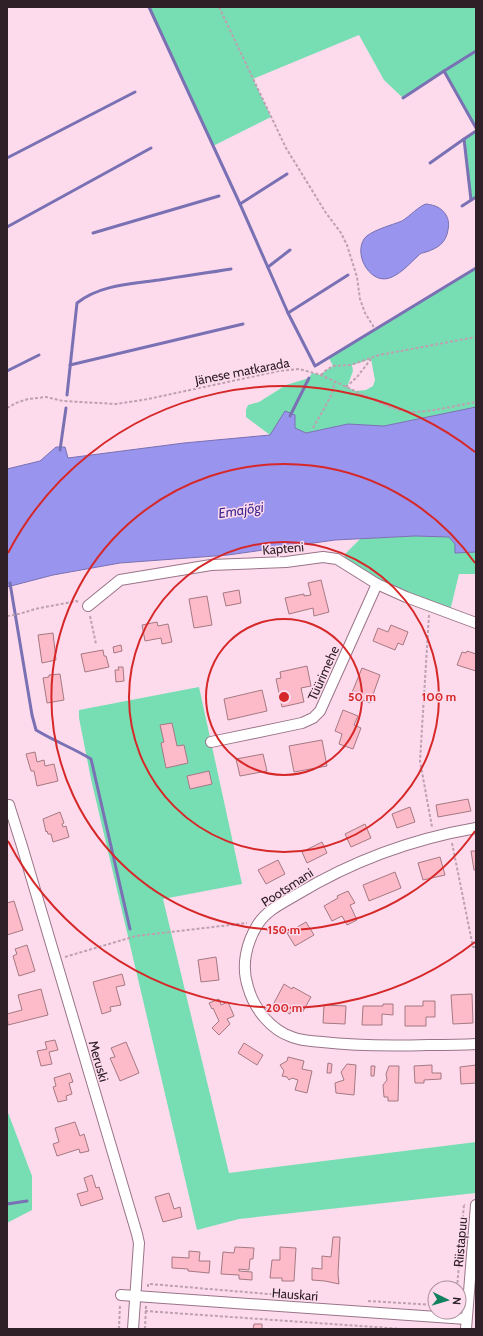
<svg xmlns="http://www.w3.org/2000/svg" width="483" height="1336" font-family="Cabin,sans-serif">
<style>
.green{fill:#77deb4;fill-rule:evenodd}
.water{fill:#9994ee;stroke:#7971b3}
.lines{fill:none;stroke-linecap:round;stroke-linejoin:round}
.stream{stroke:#7971b3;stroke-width:3}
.building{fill:#fdbbc9;stroke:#a47982}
.street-casing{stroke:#9a7489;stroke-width:12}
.path{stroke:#bda1b0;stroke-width:2;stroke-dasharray:3 2;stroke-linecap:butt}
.street{stroke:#fff;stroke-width:10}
.ring{fill:none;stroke:#d62828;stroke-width:2}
.labels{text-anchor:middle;stroke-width:3;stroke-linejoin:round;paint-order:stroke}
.street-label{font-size:13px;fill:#2f2028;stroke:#fddbed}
.water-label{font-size:14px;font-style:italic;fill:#3e298f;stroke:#fddbed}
.centre{fill:#d62828;stroke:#fddbed;stroke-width:2}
.ring-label{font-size:12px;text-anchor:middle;font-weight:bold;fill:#d62828;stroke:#fddbed;stroke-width:3;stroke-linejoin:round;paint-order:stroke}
</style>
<rect width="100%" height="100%" fill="#fddbed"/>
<g class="green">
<path d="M149,7H476V128L444,72L403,98L384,80L359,35L253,79L271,117L213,146Z"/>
<path d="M476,131V197L471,200L464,139Z"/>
<path d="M476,268V407L384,426L348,424L306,433L295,428L270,435L246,417V410L248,405L259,402L286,385L309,378L312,373L321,375L325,371L333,366L329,358ZM371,359L375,380L373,386L366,390L355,391L347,387L353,371L352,365Z"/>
<path d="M415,536L449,537L455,544L456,553L476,552V574H459L450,611L380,581L344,560L345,554L360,539Z"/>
<path d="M199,687L242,884L163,899L229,1173L476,1142V1193L239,1219L197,1230L91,779L79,718V710Z"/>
<path d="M7,1110L32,1176V1210L7,1223Z"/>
</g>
<g class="water">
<path d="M426,204C435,205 442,208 446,215C449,220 449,225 448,230C446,243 438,248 426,252C423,253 420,253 418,256C410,263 403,272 392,277C372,287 353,256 364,239C369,231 392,225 402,221C410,216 419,206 426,204Z"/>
<path d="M476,407V552L455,553V544L449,537L415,536L335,540L228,555L120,563L53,575L7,587V469L40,461L56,447H65L68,458L184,443L270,435L285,411L295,415V428L306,433L348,424L384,426Z"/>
</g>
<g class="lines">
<g class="stream">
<path d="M149,7L240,204L288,313L315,366L476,268"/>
<path d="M476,51L444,71L476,128"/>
<path d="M403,98L444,71"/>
<path d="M7,158L135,92"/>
<path d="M430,163L464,139"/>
<path d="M471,200L464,139L476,131"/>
<path d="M240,204L287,174"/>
<path d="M462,206L476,197"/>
<path d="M7,227L151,148"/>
<path d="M93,233L219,196"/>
<path d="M268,267L290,250"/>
<path d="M288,313L348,275"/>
<path d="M70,365L243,324"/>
<path d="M7,371L39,355"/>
<path d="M67,395L77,303C99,285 131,284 159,280C183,276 207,273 231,269"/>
<path d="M290,416L309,378"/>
<path d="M60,450L66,408"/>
<path d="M10,583L32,715L36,730C54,741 73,748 91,759L130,929"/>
<path d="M7,1204L27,1201"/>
</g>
</g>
<g class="building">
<path d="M321,580L329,612L314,616L313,608L289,614L285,598L304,594V596L311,595L308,583Z"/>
<path d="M239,590L241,603L226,606L223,593Z"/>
<path d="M207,596L212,625L194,628L189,599Z"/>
<path d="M157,622L158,626L168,624L172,642L162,644L161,638L145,641L142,625Z"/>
<path d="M391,625L408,632L403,645L398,643L395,650L373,641L378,628L388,632Z"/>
<path d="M53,633L56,660L42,663L38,635Z"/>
<path d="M121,645L122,651L114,653L113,647Z"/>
<path d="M103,650L104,656H106L109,667L85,672L81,654Z"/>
<path d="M467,651L476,654V671L457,665L462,652L466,653Z"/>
<path d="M307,666L311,686L301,688L304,702L282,707L276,679L281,678L280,672Z"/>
<path d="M118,667H123L124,681L116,682L115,670H119Z"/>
<path d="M362,668L380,675L370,703L351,695Z"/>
<path d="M60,674L64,700L47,703L43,678L49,677V675Z"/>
<path d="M262,690L267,711L228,720L224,699Z"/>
<path d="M343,710L358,716L354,725L361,728L353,749L339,744L342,734L335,731Z"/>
<path d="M172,723L177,746L184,745L188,763L166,768L161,743L164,742L160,725Z"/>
<path d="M322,740L327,766L294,772L289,746Z"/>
<path d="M35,752L37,762L44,760L45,766L54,764L58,781L37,786L34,771H31L26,754Z"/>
<path d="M263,754L267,771L240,776L236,759Z"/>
<path d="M209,771L212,784L190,789L187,776Z"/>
<path d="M468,799L471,811L438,817L436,805Z"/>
<path d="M410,807L415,822L397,828L392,814Z"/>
<path d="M60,812L64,823L62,824L63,827L66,826L69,837L53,842L51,834H48L47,831L46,832L43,819Z"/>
<path d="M365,824L371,838L351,847L345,834Z"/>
<path d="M322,842L327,853L307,863L302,852Z"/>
<path d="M471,851H476V870H474Z"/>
<path d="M440,857L445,875L423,880L418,863Z"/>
<path d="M278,860L285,874L266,884L258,870Z"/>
<path d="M395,872L401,888L369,901L363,885Z"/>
<path d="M348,891L355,903L350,905L357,920L347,925L342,916L332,921L324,906L338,898L337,896Z"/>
<path d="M14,901L23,930L7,935V903Z"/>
<path d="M306,922L314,935L295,946L287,933Z"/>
<path d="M27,945L35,971L19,976L13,956L17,954L15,949Z"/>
<path d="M216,957L219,980L201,982L198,960Z"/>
<path d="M122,974L125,985L116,987L121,1005L110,1007L111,1011L102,1014L93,982Z"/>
<path d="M284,984L292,989L293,987L311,997L302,1013L293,1008L290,1014L273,1005Z"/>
<path d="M41,989L48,1015L8,1025L7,1014L22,1010L18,995Z"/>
<path d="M472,994L473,1023L453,1024L451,995Z"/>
<path d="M219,999L221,1005L228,1002L234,1016L227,1019L230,1024L219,1035L212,1028L219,1021L213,1008L212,1009L209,1003Z"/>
<path d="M423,1001H435V1017H426V1026H405V1006H423Z"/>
<path d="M383,1004H393V1015L382,1014V1025H362L363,1006H383Z"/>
<path d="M324,1005L346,1006L345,1024L323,1023Z"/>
<path d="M55,1040L58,1050L49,1052L52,1064L41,1066L37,1051L47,1049L45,1042Z"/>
<path d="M126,1042L139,1073L120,1081L110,1058L115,1057L111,1048Z"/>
<path d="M244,1043L263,1055L257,1065L238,1053Z"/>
<path d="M288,1057L304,1061L302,1069L312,1071L307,1093L295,1090L298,1080L292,1078L289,1080L287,1077L282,1076L284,1071L280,1065L287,1061Z"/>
<path d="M328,1063L332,1064L331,1073H327Z"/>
<path d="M347,1064L356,1065L354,1095L336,1093L335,1083L344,1080L341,1072Z"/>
<path d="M432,1065V1073H441V1079L424,1080V1083H415L414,1066Z"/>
<path d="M476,1065V1083L461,1084L460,1067Z"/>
<path d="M371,1066H375L374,1076H371Z"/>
<path d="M389,1066H399L398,1101H388V1097H384L383,1085L387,1080L386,1074Z"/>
<path d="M70,1073L73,1082L69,1083L72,1094L66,1096L67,1100L58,1102L53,1087L56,1086L54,1078Z"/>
<path d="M75,1122L80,1136L84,1134L89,1151L80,1153L79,1149L57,1156L53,1144L59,1142L55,1128Z"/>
<path d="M92,1175L96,1188L99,1187L103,1199L81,1206L77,1194L88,1191L84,1178Z"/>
<path d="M169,1193L174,1209L180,1207L182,1217L163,1222L155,1197Z"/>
<path d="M333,1237H340L338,1274L339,1284L325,1281L312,1280V1268L322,1269V1256L331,1257Z"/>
<path d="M235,1247L254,1248L253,1259H250L249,1270L239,1269V1271L252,1272V1280L239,1279V1275L221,1274L223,1252L234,1253Z"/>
<path d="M280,1247L296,1248L294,1281H282V1278H270L272,1260H280Z"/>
<path d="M189,1251L200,1252L199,1261H210L209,1273L188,1271V1269L172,1268V1257L189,1258Z"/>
<path d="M254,1324H262V1329H253Z"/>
</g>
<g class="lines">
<defs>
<g id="street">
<path d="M88,606L120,580L211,565L286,562L323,557L337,559L377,584L406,597L476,623"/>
<path d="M211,742L302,723L313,718L320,711L377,584"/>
<path d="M7,805H9L22,846L137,1234L139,1243L133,1329"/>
<path d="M476,828C412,839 352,861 296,895C283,903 267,910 258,924C246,943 241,966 248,987C254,1009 271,1030 292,1037C301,1041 313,1041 322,1042C357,1046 393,1046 428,1045C444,1045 460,1045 476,1044"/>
<path d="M121,1295L466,1319"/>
<path d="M466,1329L476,1205"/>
</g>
</defs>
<use href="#street" class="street-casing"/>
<g class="path">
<path d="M219,7L286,148L326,213L341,233L347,245L357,277L360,299L365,313L375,329"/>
<path d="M321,375L325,371L333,366L351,365L379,355L476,337"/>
<path d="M346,387L357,377L371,359"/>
<path d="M7,408L16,403L28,399L46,397L63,401L116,404L148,399L279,371L299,369L321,375L389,407C396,409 403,411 410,412C432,412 454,406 476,402"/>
<path d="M313,428L331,396L335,382"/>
<path d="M429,615L420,761L432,827"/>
<path d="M7,616C17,615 26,612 35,609C49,606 63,604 76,601L79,602"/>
<path d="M90,616L96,644"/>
<path d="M452,843L473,947H476"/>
<path d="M65,957L136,936L247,923"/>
<path d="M148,1287V1284H150L292,1296"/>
<path d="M457,1288L464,1204L465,1205"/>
<path d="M368,1301L435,1305"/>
<path d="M145,1311L403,1329"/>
<path d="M119,1329L120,1304"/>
<path d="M145,1329L146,1305"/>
</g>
<use href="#street" class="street"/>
</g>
<g class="ring">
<circle cx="284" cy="697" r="78"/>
<circle cx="284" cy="697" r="155"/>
<path d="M475 831A233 233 0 1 1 475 563"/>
<path d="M475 942A311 311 0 0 1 8 841M8 553A311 311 0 0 1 475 452"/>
</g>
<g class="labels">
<g class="street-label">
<text transform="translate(242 371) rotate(-11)" y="5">Jänese matkarada</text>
<text transform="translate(283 548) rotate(-5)" y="5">Kapteni</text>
<text transform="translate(323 673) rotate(-66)" y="5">Tüürimehe</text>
<text transform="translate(287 887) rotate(-33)" y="5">Pootsmani</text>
<text transform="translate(99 1061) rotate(74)" y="5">Meruski</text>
<text transform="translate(460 1242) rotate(-85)" y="5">Riistapuu</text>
<text transform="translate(295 1294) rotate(4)" y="5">Hauskari</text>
</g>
<g class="water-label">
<text transform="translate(241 510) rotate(-8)" y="5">Emajõgi</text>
</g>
</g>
<circle cx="284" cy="697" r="6" class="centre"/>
<g class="ring-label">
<text x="362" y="701">50 m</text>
<text x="439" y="701">100 m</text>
<text x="284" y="934">150 m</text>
<text x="284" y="1012">200 m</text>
</g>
<rect width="483" height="1336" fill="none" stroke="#2f2028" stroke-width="16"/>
<g transform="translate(447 1300) rotate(95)"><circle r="19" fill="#fddbed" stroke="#ab909e"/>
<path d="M0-3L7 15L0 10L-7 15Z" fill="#12815e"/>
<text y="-6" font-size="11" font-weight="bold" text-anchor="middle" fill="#2f2028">N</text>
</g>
</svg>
